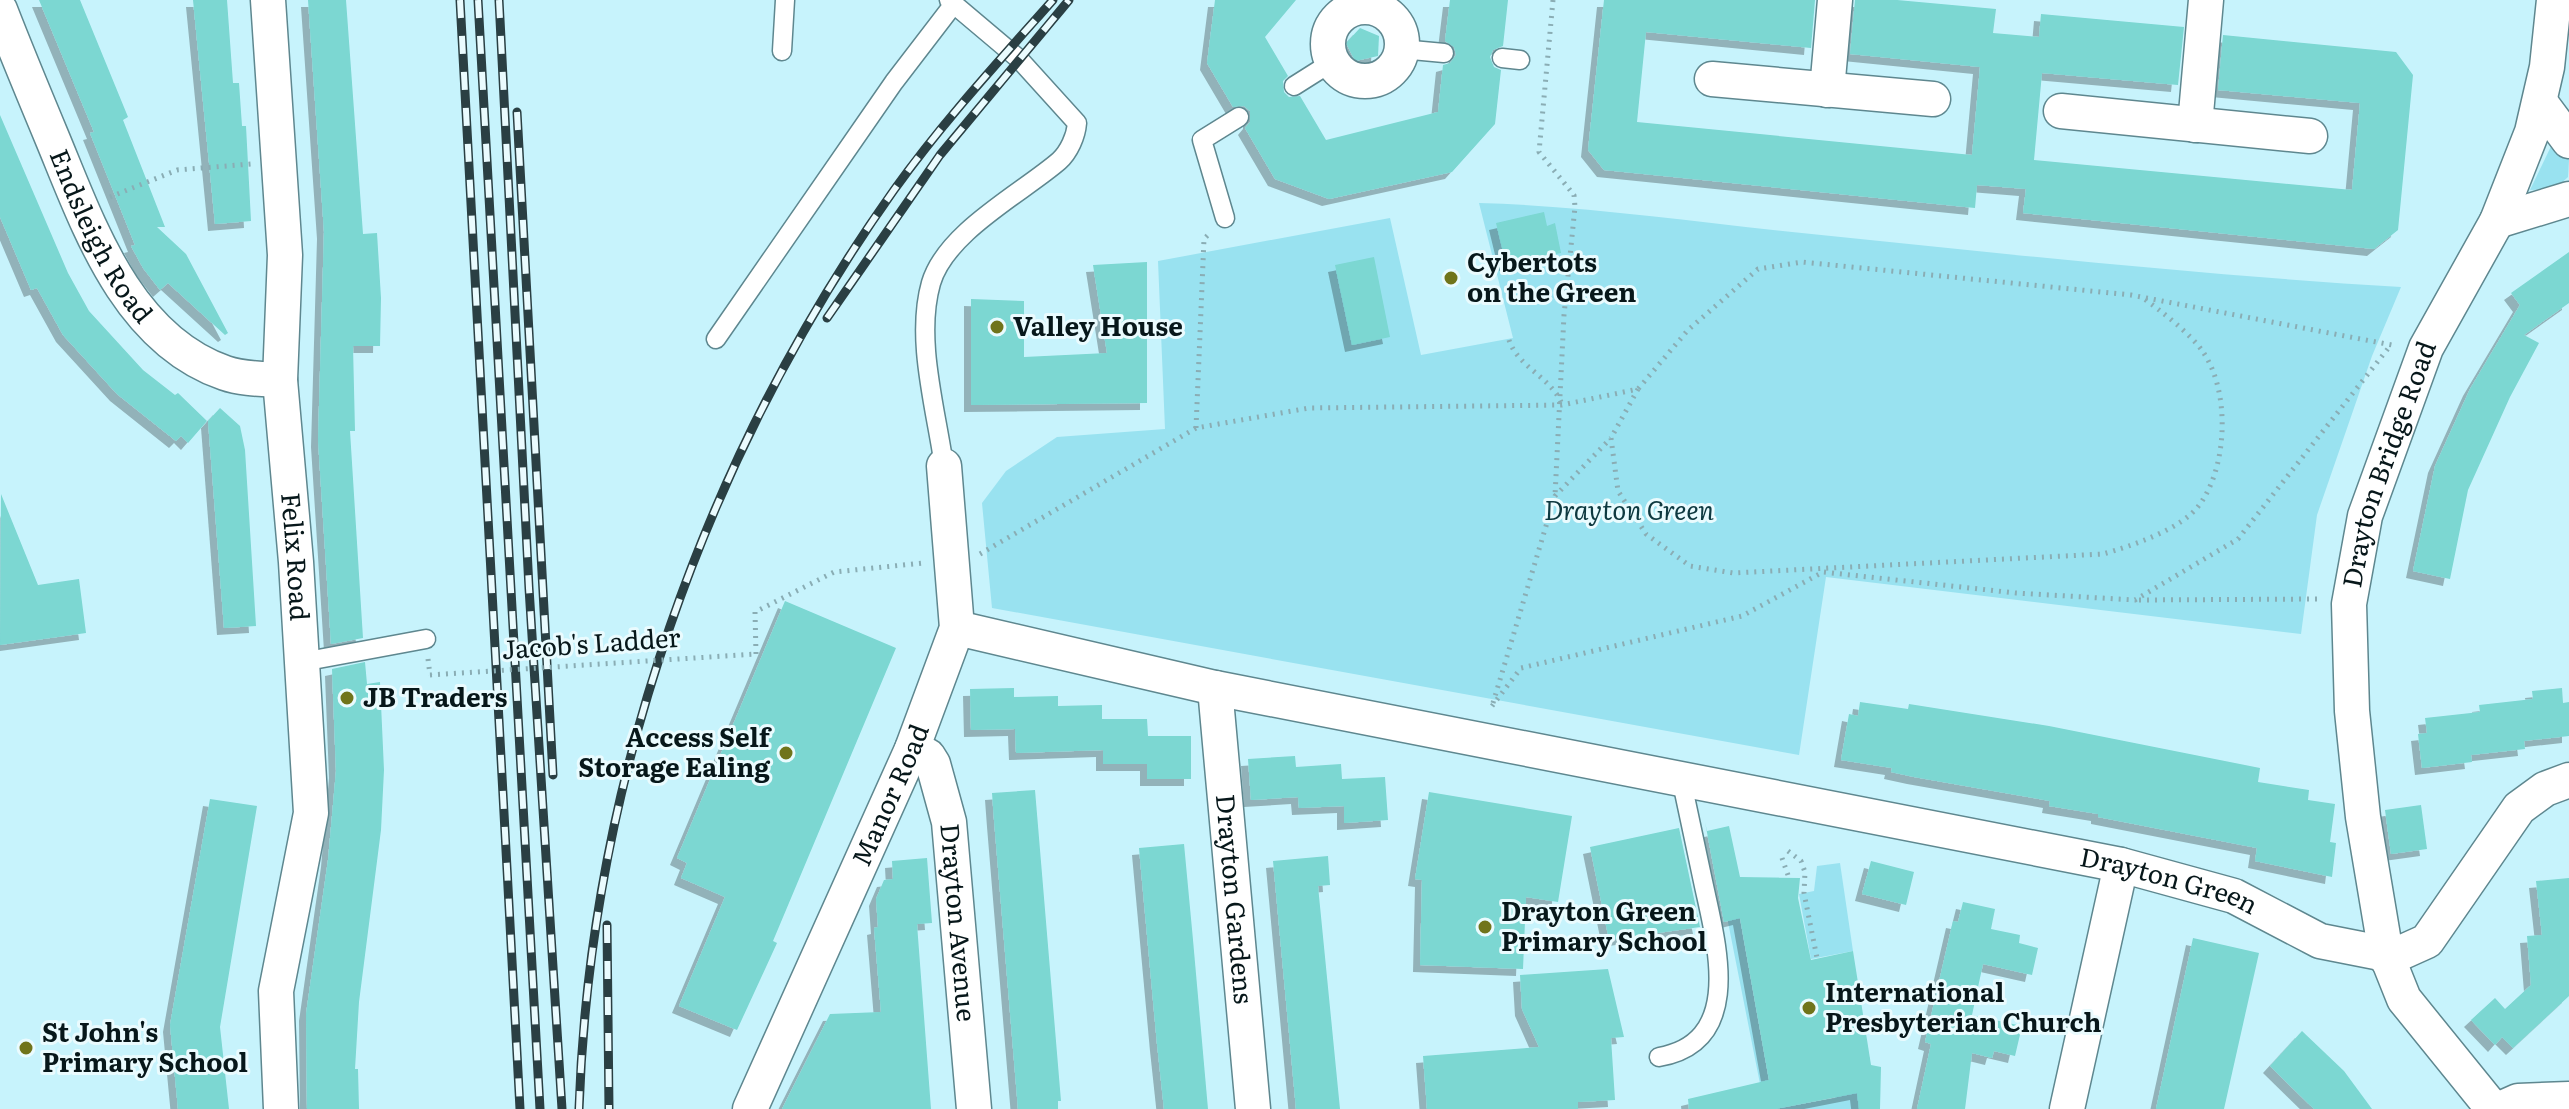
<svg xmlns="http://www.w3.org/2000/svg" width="2569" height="1109" font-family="Literata,serif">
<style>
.green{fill:#99e2f0}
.building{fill:#7bd7d2;filter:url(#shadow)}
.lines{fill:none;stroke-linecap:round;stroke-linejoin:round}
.lane-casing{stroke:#5e878f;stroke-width:21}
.street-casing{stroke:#5e878f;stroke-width:37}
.path{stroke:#8aadb4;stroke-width:5;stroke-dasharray:2 6;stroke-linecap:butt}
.lane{stroke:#fff;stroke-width:18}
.street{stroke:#fff;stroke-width:34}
.rail-casing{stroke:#2a3f43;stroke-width:9}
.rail{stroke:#eafbfe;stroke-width:6;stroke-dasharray:18;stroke-linecap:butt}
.path-bridge{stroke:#8aadb4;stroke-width:5;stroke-dasharray:2 6;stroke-linecap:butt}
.poi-dot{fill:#70741b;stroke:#eafbfe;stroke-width:3}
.labels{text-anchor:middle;stroke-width:6;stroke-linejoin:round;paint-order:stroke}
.street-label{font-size:26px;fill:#07171a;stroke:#eafbfe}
.poi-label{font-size:26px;font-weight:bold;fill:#07171a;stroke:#eafbfe;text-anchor:start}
.park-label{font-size:26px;font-style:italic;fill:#0e3940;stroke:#eafbfe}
</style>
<defs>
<filter id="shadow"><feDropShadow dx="-7" dy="7" stdDeviation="0" flood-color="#0004"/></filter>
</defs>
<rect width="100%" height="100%" fill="#c7f3fc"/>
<g class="green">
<path d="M2555,138L2569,160L2568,177L2555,189L2530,190Z"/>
<path d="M1479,203C1584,206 1687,221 1792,232C1995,253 2198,275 2401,287L2372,356L2317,515L2301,634L1826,577L1799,755L992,608L982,503L1006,471L1057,437L1165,429L1158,261L1390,218L1421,355L1513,338Z"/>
<path d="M1840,863L1853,951L1811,959L1799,894L1814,891L1817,866Z"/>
<path d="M1739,914L1774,1109L1835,1098L1831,1065L1870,1057L1859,1109H1765L1727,917Z"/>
</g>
<g class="building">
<path d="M39,0H80L128,117L123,120L165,227H157L186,254L228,333L225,335L168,283L160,290L143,268L131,246L135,245L90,133L94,132Z"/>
<path d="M193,0H227L233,83H239L242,126H246L251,221L215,224Z"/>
<path d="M308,0H346L363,234L377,233L381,298L380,346H353L355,431H350L363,638L331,644L318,440L324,232Z"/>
<path d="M1215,0H1296L1265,37L1288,76L1283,81L1284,92L1289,97L1300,96L1326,140L1438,112L1443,65L1450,63L1456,55L1454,47L1445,41L1450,0H1508L1503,46L1493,50L1490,57L1494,67L1501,70L1495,124L1452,172L1329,199L1275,179L1245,128L1250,122V111L1244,106L1233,107L1207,63Z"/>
<path d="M1604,0H1815L1811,48L1646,32L1637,122L1972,155L1980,67L1850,54L1855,0H1897L1996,9L1993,33L2039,37L2041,14L2184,27L2178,85L2042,73L2034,160L2352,190L2360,103L2218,90L2223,35L2396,52L2413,75L2398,230L2374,249L2023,213L2026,189L1977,185L1975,208L1604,170L1588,150Z"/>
<path d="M1360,28L1379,36L1378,56L1355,61L1346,43Z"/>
<path d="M0,115L68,273L89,311L143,370L175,395L178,393L207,421L188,443L181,436L176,441L117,394L63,335L37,288L31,290L0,217Z"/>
<path d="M1544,212L1547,226L1555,223L1561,253L1506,264L1496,223Z"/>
<path d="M2569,252V303L2524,335L2539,343L2510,397L2468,490L2450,579L2413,571L2435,466L2470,389L2520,305L2511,293Z"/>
<path d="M1374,257L1390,337L1352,345L1335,265Z"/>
<path d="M1147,262V403L971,405V299L1024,301V357L1107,353L1093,265Z"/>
<path d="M220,408L240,426L245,450L256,626L224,628L208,421Z"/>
<path d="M1,494L38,585L79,579L86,633L0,645Z"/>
<path d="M785,601L896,648L773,941L777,943L737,1030L679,1006L725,897L681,878L687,863L677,858Z"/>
<path d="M365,662L367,684L380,682L384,770L381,830L359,1002L355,1069H358L359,1109H307L306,1014L328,860L336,771L332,669Z"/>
<path d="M1014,688V697L1058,696V706L1102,705V719H1147L1148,736H1191V779H1147V764H1103V750L1016,753L1015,729L971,730L970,689Z"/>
<path d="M2562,688L2563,703L2569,702V736L2524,741L2525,749L2471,755L2472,762L2422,768L2418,734L2427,733L2425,718L2480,712L2479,705L2533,699L2532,691Z"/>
<path d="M1860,702L1908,709L1909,704L2049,726L2260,768L2258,782L2309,790L2308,800L2335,804L2330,842L2336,843L2332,877L2255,861L2257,848L2098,817V814L2049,806L2050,801L1914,777L1891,772L1892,768L1841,760L1849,714L1858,716Z"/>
<path d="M1295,756L1296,767L1341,764L1342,779L1385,777L1388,820L1344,823V806L1299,808L1298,797L1251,800L1248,759Z"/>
<path d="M1035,790L1061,1101H1058V1109H1018L994,820L992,793Z"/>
<path d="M1429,792L1572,816L1558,902L1526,897L1523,969L1420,965L1422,880L1415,879Z"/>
<path d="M210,799L257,806L220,1027L229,1109H178L170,1025Z"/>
<path d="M2421,805L2427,849L2391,854L2385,810Z"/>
<path d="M1705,822L1707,831L1729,826L1740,877L1800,878L1798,898L1811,960L1853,951L1871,1065L1881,1067L1880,1109H1859L1857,1093L1775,1109H1689L1688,1099L1769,1080L1740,918L1724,922Z"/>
<path d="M1679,828L1700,927L1609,940L1590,847Z"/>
<path d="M1184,844L1193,940L1208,1109H1164L1157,1044L1139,848Z"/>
<path d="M1328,856L1330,885L1318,886L1340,1109H1296L1273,861Z"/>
<path d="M927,858L932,923L917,924L931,1109H782L830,1014L881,1012L874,928L878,927L876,899L884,880L893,879L892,861Z"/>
<path d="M1871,861L1914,872L1906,905L1862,894Z"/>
<path d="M2569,878V996L2513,1048L2502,1037L2495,1045L2471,1020L2495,998L2505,1009L2531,985L2527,936L2542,935L2536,881Z"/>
<path d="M1963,902L1995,909L1991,929L2020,935L2019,943L2038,948L2032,975L1983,964L1972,1015L2022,1026L2015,1056L1994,1051L1992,1058L1972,1053L1965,1109H1917L1931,1044L1925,1042L1953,921L1958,922Z"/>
<path d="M2193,938L2259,953L2224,1109H2156Z"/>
<path d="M1608,969L1624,1037L1611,1038L1615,1100L1578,1102V1109H1427L1423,1056L1539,1047L1522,1009L1520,975Z"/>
<path d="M2302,1031L2344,1071L2372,1109H2314L2270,1066Z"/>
</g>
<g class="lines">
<defs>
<g id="lane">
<path d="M1401,49L1444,53"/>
<path d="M782,51L785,0"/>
<path d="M1502,58L1520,60"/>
<path d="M1294,86L1332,62"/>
<path d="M1225,218L1202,140L1239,117"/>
<path d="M716,339L894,82L953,5"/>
<path d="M944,466C936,409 915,339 931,283C946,232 1022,193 1059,161C1069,152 1076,136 1077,123L1019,59L949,0"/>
<path d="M302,662L426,639"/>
<path d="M1659,1057C1744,1042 1717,946 1704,886C1696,850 1689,814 1681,778"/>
</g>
<g id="street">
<path id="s1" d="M268,0L285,255L280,380L296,562L311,813L276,991L281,1109"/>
<circle cx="1365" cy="44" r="37"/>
<path id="s2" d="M0,10C17,54 35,97 53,140C89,227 127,339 225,373C242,379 262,379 280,380"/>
<path d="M1712,79L1933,99"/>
<path d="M1827,90L1835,0"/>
<path d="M2540,102L2569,141"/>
<path d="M2061,111L2310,136"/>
<path d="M2195,125L2206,0"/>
<path d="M2497,221L2569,199"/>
<path id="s3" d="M957,628L1215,688L2121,865L2234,896L2320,941L2386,954"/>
<path id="s4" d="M1215,688L1253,1109"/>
<path id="s5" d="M912,749L928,756L933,764L949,822L974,1109"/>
<path d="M2387,959L2427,941L2519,808L2545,789L2569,780"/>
<path id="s6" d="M750,1109L912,749L957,628L944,466"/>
<path d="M2067,1109L2121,865"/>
<path id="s7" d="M2493,1109L2404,999L2386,954L2363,817L2352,711L2349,604L2365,516L2426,348L2497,221L2532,132L2547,67L2554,0"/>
<path d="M2500,1109L2518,1101L2569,1099"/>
</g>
</defs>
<use href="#lane" class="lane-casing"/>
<use href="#street" class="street-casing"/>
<g class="path">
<path d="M1553,0L1539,152L1574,195L1575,207L1564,315L1555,496"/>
<path d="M110,197L177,170L251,164"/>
<path d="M1509,340C1518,367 1549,376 1561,402"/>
<path d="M1638,389L1611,438L1618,491L1646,534L1690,566L1733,573L2103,554C2131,546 2183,529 2200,504C2228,465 2230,391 2203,352C2192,335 2160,310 2143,298"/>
<path d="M1196,428L1204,239L1210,233"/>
<path d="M980,554L1196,428L1309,408L1562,405L1638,389L1688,330L1758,269L1802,262L2131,295L2392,345"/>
<path d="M2139,600L2321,599"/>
<path d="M756,654L755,612L834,572L923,563"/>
<path d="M428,659L430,675"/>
<path d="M1493,703L1555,496L1611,438"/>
<path d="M1492,706L1521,668L1742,616L1823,572L2016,593L2135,600L2238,539L2390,346"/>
<path d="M1788,851L1801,861L1805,872L1804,893L1817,958"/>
<path d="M1782,858L1789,878"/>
</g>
<use href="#lane" class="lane"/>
<use href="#street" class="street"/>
<defs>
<g id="rail">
<path d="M460,0L520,1109"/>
<path d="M478,0L540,1109"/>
<path d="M499,0L529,588L562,1109"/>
<path d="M517,112L553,775"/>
<path d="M827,318L940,155L1069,0"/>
<path d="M607,925L609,1109"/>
<path d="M579,1109C590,783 705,456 894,190C942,123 998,62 1053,0"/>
</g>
</defs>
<use href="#rail" class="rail-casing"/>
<use href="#rail" class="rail"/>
<path class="path-bridge" d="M430,675L756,654"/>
</g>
<g class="poi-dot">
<circle cx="1451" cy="278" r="8"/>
<circle cx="997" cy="327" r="8"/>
<circle cx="347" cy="698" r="8"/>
<circle cx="786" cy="753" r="8"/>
<circle cx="1485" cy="927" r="8"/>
<circle cx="1809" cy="1008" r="8"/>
<circle cx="26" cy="1048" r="8"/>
</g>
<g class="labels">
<g class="street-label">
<text dy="9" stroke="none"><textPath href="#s2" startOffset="248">Endsleigh Road</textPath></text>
<text dy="9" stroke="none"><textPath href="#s7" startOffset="688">Drayton Bridge Road</textPath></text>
<text dy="9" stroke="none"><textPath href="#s1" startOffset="558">Felix Road</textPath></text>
<text transform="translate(591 644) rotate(-4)" y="9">Jacob's Ladder</text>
<text dy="9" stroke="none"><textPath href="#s6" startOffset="344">Manor Road</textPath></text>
<text dy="9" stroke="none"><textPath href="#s3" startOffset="1238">Drayton Green</textPath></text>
<text dy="9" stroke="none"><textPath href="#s4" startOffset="212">Drayton Gardens</textPath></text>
<text dy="9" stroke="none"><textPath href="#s5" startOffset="188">Drayton Avenue</textPath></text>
</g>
<g class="poi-label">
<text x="1467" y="272">Cybertots<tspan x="1467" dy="30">on the Green</tspan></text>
<text x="1013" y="336">Valley House</text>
<text x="363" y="707">JB Traders</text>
<text x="770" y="747" text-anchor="end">Access Self<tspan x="770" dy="30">Storage Ealing</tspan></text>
<text x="1501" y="921">Drayton Green<tspan x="1501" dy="30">Primary School</tspan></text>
<text x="1825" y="1002">International<tspan x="1825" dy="30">Presbyterian Church</tspan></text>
<text x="42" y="1042">St John's<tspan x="42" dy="30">Primary School</tspan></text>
</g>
<g class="park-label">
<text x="1629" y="520">Drayton Green</text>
</g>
</g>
</svg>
